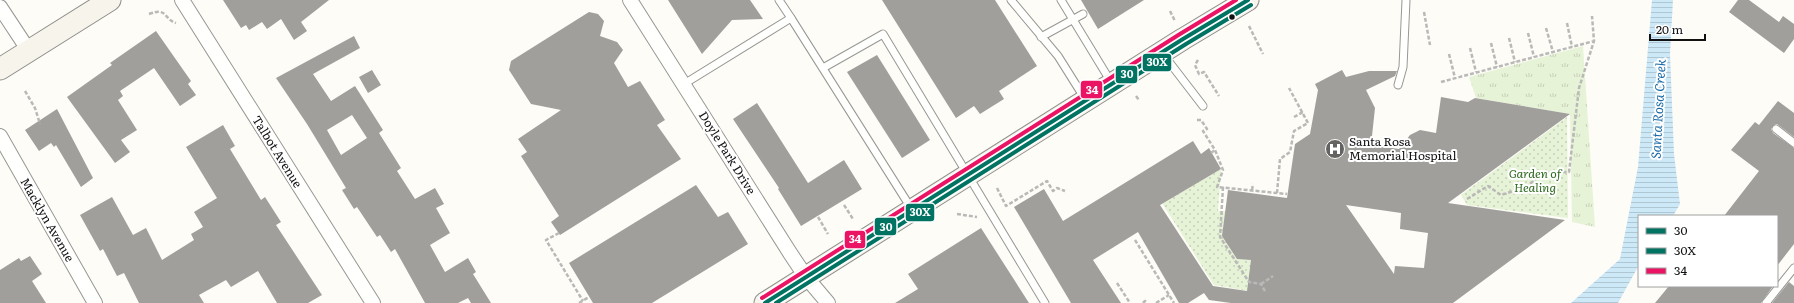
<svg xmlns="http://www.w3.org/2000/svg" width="1794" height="303" font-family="Literata,serif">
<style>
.grass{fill:url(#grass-tufts)}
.garden{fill:url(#garden-dots)}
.water{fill:url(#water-rules)}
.building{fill:#a19f9c;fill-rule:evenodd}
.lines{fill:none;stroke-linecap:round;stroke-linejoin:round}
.lane-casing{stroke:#979795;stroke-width:9}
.street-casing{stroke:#979795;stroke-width:16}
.secondary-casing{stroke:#8e8d8b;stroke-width:23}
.path{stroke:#b9b9b8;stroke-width:2.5;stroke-dasharray:4 2;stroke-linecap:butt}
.lane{stroke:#fffffe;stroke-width:7}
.street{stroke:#fffffe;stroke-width:14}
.secondary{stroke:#f6f4eb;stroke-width:21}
.bus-1-casing{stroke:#fff;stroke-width:7}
.bus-2-casing{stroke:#fff;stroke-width:7}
.bus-3-casing{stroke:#fff;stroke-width:7}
.bus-1{stroke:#007363;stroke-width:4}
.bus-2{stroke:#007363;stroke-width:4}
.bus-3{stroke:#eb1464;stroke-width:4}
.bus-dot{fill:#111;stroke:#fff;stroke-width:1.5}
.labels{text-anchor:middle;stroke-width:4;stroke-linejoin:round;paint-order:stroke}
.poi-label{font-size:12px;fill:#111;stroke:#fff;text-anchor:start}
.street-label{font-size:12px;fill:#111;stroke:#fff}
.park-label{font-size:12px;font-style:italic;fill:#2f6b1f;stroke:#fff}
.water-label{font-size:13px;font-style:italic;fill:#1768a6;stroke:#fff}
.line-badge{stroke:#fff;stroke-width:1.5}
.badge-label{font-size:11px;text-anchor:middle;font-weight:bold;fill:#fff}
</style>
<defs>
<pattern id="grass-tufts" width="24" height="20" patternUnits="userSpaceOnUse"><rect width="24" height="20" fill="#e7f3d7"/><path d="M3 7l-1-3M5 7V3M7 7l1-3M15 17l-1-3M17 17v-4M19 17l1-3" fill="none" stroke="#c5cfb8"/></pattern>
<pattern id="garden-dots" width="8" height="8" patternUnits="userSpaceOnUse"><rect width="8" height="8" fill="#e7f3d7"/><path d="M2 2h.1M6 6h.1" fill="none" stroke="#c5cfb8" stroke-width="1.8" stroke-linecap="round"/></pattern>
<pattern id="water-rules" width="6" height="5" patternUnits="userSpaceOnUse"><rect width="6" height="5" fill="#cde8f7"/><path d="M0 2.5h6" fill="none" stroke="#afc6d3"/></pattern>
</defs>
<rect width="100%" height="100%" fill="#fdfcf7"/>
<path class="grass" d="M1583,46L1595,227L1572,222L1570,114L1476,98L1469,77Z"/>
<g class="garden">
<path d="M1567,117L1568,218L1467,205L1461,195Z"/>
<path d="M1221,169L1218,211H1226L1237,259L1251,260L1272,295L1214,285L1162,203Z"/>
</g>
<path class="water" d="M1652,0H1673L1670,54L1674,154L1680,204L1673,216H1639V265L1618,303H1571L1620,259L1638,167Z"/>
<g class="building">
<path d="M223,0H329L301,22L307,31L294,40L281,19L267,29L262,22L249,30L246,25L241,28Z"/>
<path d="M668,0H750L763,19L732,20L702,54Z"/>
<path d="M882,0H995L1037,66L999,91L1004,99L980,114L974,106L956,118Z"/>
<path d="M1081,0H1144L1098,29Z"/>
<path d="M1738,0H1749L1779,22L1783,16L1794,24V39L1784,53L1729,12Z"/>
<path d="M589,12L598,14L604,21L600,36L617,42L623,50L614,63L628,87L640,81L665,120L657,125L681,159L560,235L551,222L559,216L521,156L527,152L518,139L561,110L531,104L509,70L511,61Z"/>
<path d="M156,31L191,81L188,84L196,95L180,106L154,68L120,91L123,96L118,100L137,130L121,140L130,152L115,163L67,97L112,65L110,63Z"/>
<path d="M354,36L360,48L313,74L331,101L355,86L383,130L379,133L401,168L397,171L415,199L435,188L444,204L436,208L450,233L430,245L445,272L468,258L476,272L473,274L491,303H471L468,298L458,303H425L395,249L391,252L380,235L377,237L357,207L354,209L342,190L346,188L307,124L276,78ZM352,115L367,138L341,155L327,130Z"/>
<path d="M877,55L930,140L902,158L847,72Z"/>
<path d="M372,70L381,85L368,93L359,77Z"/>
<path d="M1342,70L1346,77L1369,71H1397L1395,76L1366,90L1375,108L1372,136L1379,146L1399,149L1410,135L1420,130L1436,133L1441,97L1468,102L1475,98L1570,114L1448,203L1565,220L1453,303H1231L1209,300L1204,293L1188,303H1179L1138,232L1093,260L1121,303H1071L1014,207L1044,189L1063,221L1193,141L1201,154L1209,148L1221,169L1160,205L1213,286L1247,291L1251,260L1237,259L1222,236L1228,190L1287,198L1295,144L1310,134L1318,90L1315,84ZM1346,205L1401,213L1400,229L1428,233L1424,268L1395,266L1394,274Z"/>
<path d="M1778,101L1794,113V137L1777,124L1774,125L1771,129L1773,133L1794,148V244L1777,266V216H1724L1759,171L1731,150L1755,122L1759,125Z"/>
<path d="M757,103L808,183L844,160L862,189L801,226L778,189L779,188L733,119Z"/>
<path d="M57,109L93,178L81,187L56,145L54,147L51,143L39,151L25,130Z"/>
<path d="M223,125L235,146L230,149L261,200L265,197L281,222L276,225L322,295L308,303H277L258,271L231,287L226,280L199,295L204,303H139L124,273L117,276L103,249L100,251L80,215L112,197L133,235L146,228L162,260L194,240L191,234L203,227L194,212L217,198L186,147Z"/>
<path d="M696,185L718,217L728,212L748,244L652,303H593L569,263Z"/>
<path d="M981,228L1029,303H895L918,289L908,274Z"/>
<path d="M30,256L42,274L32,281L46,303H0V270L19,258L21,261Z"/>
<path d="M1789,282L1794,286V303H1772Z"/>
<path d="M1669,286H1773L1761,303H1655Z"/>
</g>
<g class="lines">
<defs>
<g id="lane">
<path d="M779,0L791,18"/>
<path d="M1011,0L1058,56L1085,99"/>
<path d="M1061,0L1111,82"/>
<path d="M1041,37L1083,14"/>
<path d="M1163,54L1203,106"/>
<path d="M823,68L883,34L1045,303"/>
<path d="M684,84L791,18L911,208"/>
<path d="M1398,85L1403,67L1406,0"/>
<path d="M1776,129L1794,143"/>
<path d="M1766,303L1794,268"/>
</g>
<g id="street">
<path d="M182,0L373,303"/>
<path d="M630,0L790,253L806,277L828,303"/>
<path d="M0,7L29,51"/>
<path d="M0,136L95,303"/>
</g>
<g id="secondary">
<path d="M0,69L110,0"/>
<path d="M765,303L1183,39L1248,0"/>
</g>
</defs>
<use href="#lane" class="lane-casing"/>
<use href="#street" class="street-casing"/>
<use href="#secondary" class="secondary-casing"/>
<g class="path">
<path d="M1170,11L1175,21"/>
<path d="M1424,12L1430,45"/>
<path d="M149,14C168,7 163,19 176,23"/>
<path d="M1567,23L1572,47"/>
<path d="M1249,26L1263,54"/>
<path d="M1546,28L1553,52"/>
<path d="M1528,33L1534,57"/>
<path d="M1509,38L1515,62"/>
<path d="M1491,43L1497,67"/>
<path d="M1470,48L1476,72"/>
<path d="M1449,54L1455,78"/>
<path d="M1198,60L1195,65L1199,74L1204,72L1219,96"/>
<path d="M1441,82L1594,41L1592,16"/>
<path d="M25,91L35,108L40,124"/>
<path d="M1136,96L1139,100"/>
<path d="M1294,117L1303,112"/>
<path d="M1197,120H1201L1207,129L1203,131L1215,150L1223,170L1217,187L1287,194"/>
<path d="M1211,153L1215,150"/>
<path d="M1223,187L1220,237L1249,282L1261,284L1266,293"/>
<path d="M997,188L1006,206L1047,181L1053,191L1057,188L1065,191"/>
<path d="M1252,190L1253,184"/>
<path d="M1277,193L1280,159L1290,152L1294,131L1308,123L1289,88"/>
<path d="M1467,199L1488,186L1501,195L1526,187L1537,178L1548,172H1569L1579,88L1594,41"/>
<path d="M844,205L853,219"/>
<path d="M957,214L977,217"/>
<path d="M818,217L828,234"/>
<path d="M559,233L546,240L583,301"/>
<path d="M1135,240L1174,303"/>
<path d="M1117,283L1130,303"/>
<path d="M1261,284L1273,276"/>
<path d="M579,303L589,297"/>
<path d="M1143,303L1145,301L1147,303"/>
<path d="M1156,303L1169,295"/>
</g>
<use href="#lane" class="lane"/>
<use href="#street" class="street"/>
<use href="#secondary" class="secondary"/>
<defs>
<path id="bus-1" d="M765,303L1183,39L1248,0"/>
<path id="bus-2" d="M776,303L1186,44L1251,5"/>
<path id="bus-3" d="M762,298L1180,34L1236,0"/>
</defs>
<use href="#bus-1" class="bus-1-casing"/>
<use href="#bus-2" class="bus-2-casing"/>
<use href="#bus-3" class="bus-3-casing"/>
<use href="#bus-1" class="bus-1"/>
<use href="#bus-2" class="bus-2"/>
<use href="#bus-3" class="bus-3"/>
</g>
<defs>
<symbol id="hospital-disc" viewBox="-11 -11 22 22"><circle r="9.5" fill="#646362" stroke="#fff"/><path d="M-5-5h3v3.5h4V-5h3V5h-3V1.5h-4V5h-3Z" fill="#fff"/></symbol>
</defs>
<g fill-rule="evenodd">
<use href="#hospital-disc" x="1324" y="138" width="22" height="22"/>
</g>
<circle class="bus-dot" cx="1232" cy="17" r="3.5"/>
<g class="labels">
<g class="poi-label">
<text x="1349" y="146">Santa Rosa<tspan x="1349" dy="14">Memorial Hospital</tspan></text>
</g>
<g class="street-label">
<text transform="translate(277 152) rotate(58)" y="4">Talbot Avenue</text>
<text transform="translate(727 153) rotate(58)" y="4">Doyle Park Drive</text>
<text transform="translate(47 220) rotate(60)" y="4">Macklyn Avenue</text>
</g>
<g class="park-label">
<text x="1535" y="178">Garden of<tspan x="1535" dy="14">Healing</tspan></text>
</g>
<g class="water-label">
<text transform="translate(1658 109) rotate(-87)" y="5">Santa Rosa Creek</text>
</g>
</g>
<g class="line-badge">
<rect x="1142" y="53" width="30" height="19" rx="4" fill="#007363"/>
<rect x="1115" y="65" width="23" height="19" rx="4" fill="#007363"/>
<rect x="1080" y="80" width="23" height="19" rx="4" fill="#eb1464"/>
<rect x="905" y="203" width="30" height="19" rx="4" fill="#007363"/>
<rect x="874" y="217" width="23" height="19" rx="4" fill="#007363"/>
<rect x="844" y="230" width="22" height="19" rx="4" fill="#eb1464"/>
</g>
<g class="badge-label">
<text x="1157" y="66">30X</text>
<text x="1127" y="78">30</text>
<text x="1092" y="94">34</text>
<text x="920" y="216">30X</text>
<text x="886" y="231">30</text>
<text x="855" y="243">34</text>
</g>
<rect x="1638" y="215" width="140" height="72" fill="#ffffff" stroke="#a0a0a0"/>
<rect x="1646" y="228" width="20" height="6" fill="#007363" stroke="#a0a0a0"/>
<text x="1674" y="235" font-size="12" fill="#111111">30</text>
<rect x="1646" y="248" width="20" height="6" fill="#007363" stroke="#a0a0a0"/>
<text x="1674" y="255" font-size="12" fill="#111111">30X</text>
<rect x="1646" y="268" width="20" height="6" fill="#eb1464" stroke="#a0a0a0"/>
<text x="1674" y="275" font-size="12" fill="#111111">34</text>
<path d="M1650 34v6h55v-6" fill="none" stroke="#111111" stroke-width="2"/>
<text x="1656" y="34" font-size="12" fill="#111111" stroke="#ffffff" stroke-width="3" paint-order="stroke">20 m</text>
</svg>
